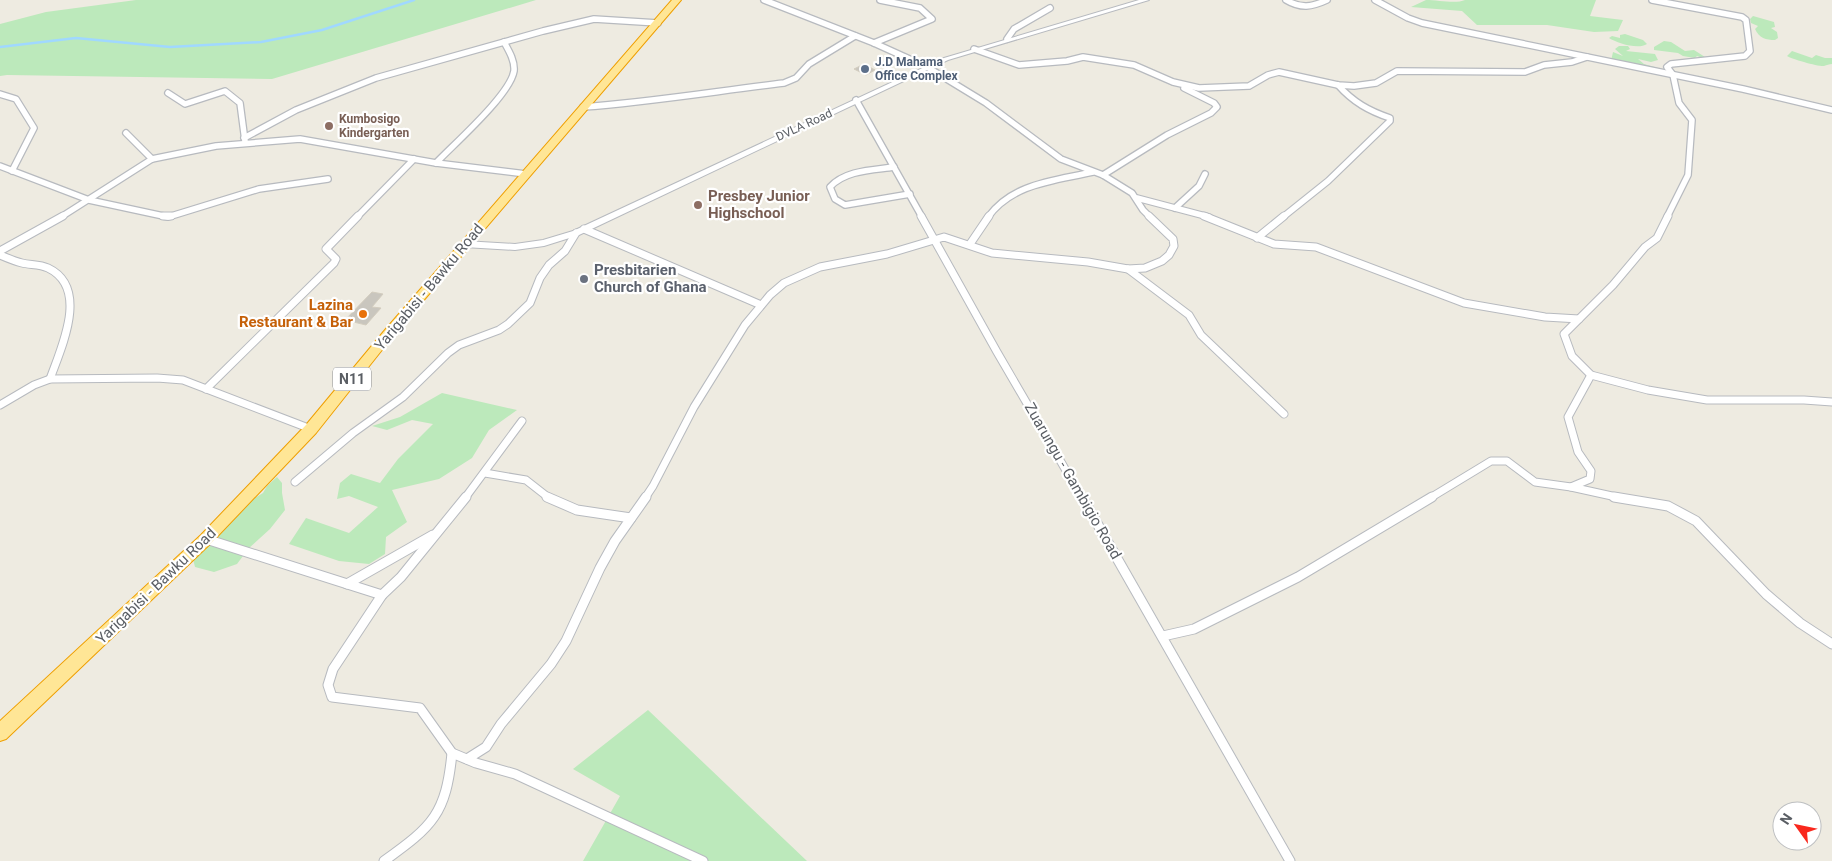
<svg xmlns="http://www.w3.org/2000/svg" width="1832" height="861" font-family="Roboto,sans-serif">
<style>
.green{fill:#bce9bb}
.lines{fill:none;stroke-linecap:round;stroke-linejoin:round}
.stream{stroke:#a0d8ff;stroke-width:2.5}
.building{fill:#c9c6be;stroke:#d3cdbf}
.minor-far2-casing{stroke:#b7babf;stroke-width:8}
.minor-far1-casing{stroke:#b7babf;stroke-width:9}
.minor-casing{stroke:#b7babf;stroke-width:11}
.tertiary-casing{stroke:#b7babf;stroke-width:2}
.trunk-casing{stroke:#ef9f00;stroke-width:2}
.minor-far2{stroke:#fff;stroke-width:5.5}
.minor-far1{stroke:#fff;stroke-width:7}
.minor{stroke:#fff;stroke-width:9}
.tertiary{fill:#fff;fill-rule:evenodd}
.trunk{fill:#ffe696;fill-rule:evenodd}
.service-dot{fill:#5c6f8a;stroke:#fff;stroke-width:2}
.education-dot{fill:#8d6e63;stroke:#fff;stroke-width:2}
.worship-dot{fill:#6b7280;stroke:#fff;stroke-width:2}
.food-dot{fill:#e8710a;stroke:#fff;stroke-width:2}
.labels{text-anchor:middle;stroke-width:4.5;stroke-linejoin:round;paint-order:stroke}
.far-service-label{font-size:12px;font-weight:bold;fill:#4e5e75;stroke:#fff;text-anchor:start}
.far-education-label{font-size:12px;font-weight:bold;fill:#785e54;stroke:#fff;text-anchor:start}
.far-street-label{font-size:12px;fill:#5a5e64;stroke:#fff}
.shield{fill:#fff;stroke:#8c8e92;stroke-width:1}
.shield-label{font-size:14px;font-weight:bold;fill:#5a5e64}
.education-label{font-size:15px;font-weight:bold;fill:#785e54;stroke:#fff;text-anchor:start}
.worship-label{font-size:15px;font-weight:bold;fill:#5b616d;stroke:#fff;text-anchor:start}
.street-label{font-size:15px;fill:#5a5e64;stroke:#fff}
.food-label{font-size:15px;font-weight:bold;fill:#c56008;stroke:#fff;text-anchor:end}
</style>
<rect width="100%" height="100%" fill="#eeebe1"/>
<g class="green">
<path d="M136,0H536L272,79L7,75L0,76V24L46,12Z"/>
<path d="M1426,0C1438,0 1456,4 1465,0H1596L1590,16L1623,20L1618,31L1594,32L1547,25H1477L1462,11L1411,7Z"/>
<path d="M1753,16L1774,22L1775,27L1771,28L1777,32L1778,38L1775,40C1766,40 1759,38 1755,29L1758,26L1751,23L1750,19Z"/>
<path d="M1625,34L1643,40L1647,44C1638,50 1617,43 1609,38L1612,36L1620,38V35Z"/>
<path d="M1664,41L1671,42L1685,51L1694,50L1705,57H1713L1715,63L1697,56L1695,58L1683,56L1678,53L1654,50V47Z"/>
<path d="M1619,46H1628L1630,49L1626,51L1655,54L1658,60L1651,62L1638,59L1644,64L1658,68L1659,74L1611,61L1613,52L1623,56L1615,49Z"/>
<path d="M1792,51L1812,58L1816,55L1825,58H1832V64C1829,64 1827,65 1824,66C1820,67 1791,59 1787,56Z"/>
<path d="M442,393L517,410L489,430L472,458L439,479L392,490L407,522L386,537L385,554L369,564L339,561L289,544L306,518L349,533L378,507L349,496L337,499L340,483L351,474L380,483L398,459L433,424L412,420L387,430L372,426L400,417Z"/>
<path d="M277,477L282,483V493L285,510L270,529L249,548L237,564L214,572L195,567L193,559L245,504L263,493L267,486Z"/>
<path d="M648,710L807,861H583L620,796L573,769Z"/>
</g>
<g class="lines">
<path class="stream" d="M0,47L76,38L170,47L261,42L322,30L414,0"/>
</g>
<g class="building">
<path d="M864,64L875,70L866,75L854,69Z"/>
<path d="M372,292L383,294L372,307L381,308L366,325L345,320Z"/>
</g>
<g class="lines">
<defs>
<g id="minor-far2">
<path d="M764,0L874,43L927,67L986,103L1061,159L1103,175L1132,193L1143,210L1150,217"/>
<path d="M1286,0C1301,9 1312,7 1327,0"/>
<path d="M1375,0L1408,18L1422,23L1743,89L1832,110"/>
<path d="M1652,0L1742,17L1746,20L1750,51L1745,56L1671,64L1667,67L1673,75L1679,103L1692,120L1688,175L1667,217"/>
<path d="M1007,39L1014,29L1050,8"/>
<path d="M874,43L932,19L920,8L880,0"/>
<path d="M974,49L1019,65L1067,61L1083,57L1134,65L1173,82L1199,88L1249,86L1268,75L1279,72L1338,85L1354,86L1376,83L1397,71L1525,72L1544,65L1572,62L1587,57"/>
<path d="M168,93L185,104L225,91L240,103L245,141"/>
<path d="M0,94L16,99L34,128L12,171"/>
<path d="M856,100L922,217"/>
<path d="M583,107C650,102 717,91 784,83L796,78L809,64L855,36"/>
<path d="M126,133L152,159"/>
<path d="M244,138L296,110L376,78L543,31L594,19L658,23"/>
<path d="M436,163C454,144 510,95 514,71C515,61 509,51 504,42"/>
<path d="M0,166L89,200L168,217L259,189L328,179"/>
<path d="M894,167C874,170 845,170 830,187L835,199L845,205L910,194"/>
<path d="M1103,175L1167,135L1211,113L1217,107L1214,103L1184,88"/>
<path d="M1137,198L1209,217"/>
<path d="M1175,208L1199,186L1205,174"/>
<path d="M61,217L152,159L216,146L300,139L436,163L526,174"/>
<path d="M357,217L414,159"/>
<path d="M988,217C1013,183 1054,181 1093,172"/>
<path d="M1283,217L1328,181L1390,121V118C1369,111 1353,102 1338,85"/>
</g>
<g id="minor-far1">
<path d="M163,216H171"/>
<path d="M921,216L997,352L1082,498"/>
<path d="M1204,216L1274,244L1316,247L1464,303L1545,317L1579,319L1613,285L1645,247L1657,238L1668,216"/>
<path d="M584,229L761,305"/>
<path d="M1257,238L1284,216"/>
<path d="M970,244L989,216"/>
<path d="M0,251L63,216"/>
<path d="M0,255C7,258 14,261 22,263C30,265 40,264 48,268C90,288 61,348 50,379"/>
<path d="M1128,269L1189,315L1201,335L1284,414"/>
<path d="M1579,319L1564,334L1572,356L1591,375L1648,390L1707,400H1804L1832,402"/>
<path d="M206,389L334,263L336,259L326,249L358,216"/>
<path d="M0,405L34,385L50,379L157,378L183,380L311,429"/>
<path d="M485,473L526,480L549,498"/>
<path d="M295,482L353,433L403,397L448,353L459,345L499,330L508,324L530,303L540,278L549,265L565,251L576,233"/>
<path d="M1571,487L1621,498"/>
<path d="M465,498L522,421"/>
<path d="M645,498L653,486L694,407L745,325L770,295L784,283L820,267L887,254L944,237L992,253L1088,262L1128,269L1145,268L1162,261L1169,255L1174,246L1173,239L1149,216"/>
<path d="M1430,498L1491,461H1507L1535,482L1571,487L1590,479L1591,471L1578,452L1568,417L1591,375"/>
</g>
<g id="minor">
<path d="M466,497L401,577L382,595L333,669L328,685L332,697L420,708L452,753L476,763L515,774L703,861"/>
<path d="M547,497L577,510L631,518"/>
<path d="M1082,497L1290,861"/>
<path d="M1614,497L1668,506L1696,521L1766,594L1800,623L1832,644"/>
<path d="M206,539L382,595"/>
<path d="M347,584L433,535"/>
<path d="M1163,636L1194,629L1298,577L1432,497"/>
<path d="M467,759L486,747L501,724L551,664L566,641L600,568L615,541L646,497"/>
<path d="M384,861C433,826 446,814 452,753"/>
</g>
<path id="tertiary" d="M1139,0H1149L948,60L579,235L544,246L515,250L464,247L460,244L464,241L515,244L543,240L573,231L944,58Z"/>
<path id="trunk" d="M672,0H681L393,336L316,433L211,543L6,739L0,741V721L201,535L306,425L385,330Z"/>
</defs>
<use href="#minor-far2" class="minor-far2-casing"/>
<use href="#minor-far1" class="minor-far1-casing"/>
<use href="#minor" class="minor-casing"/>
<use href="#tertiary" class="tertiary-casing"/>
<use href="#trunk" class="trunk-casing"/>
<use href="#minor-far2" class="minor-far2"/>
<use href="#minor-far1" class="minor-far1"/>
<use href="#minor" class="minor"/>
<use href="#tertiary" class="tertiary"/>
<use href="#trunk" class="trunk"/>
</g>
<circle class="service-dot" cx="865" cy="69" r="5"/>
<g class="education-dot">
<circle cx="329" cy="126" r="5"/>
<circle cx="698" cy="205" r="5"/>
</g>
<circle class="worship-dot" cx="584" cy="279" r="5"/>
<circle class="food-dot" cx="363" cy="314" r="5"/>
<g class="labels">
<g class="far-service-label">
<text x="875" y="66">J.D Mahama<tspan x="875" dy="14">Office Complex</tspan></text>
</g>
<g class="far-education-label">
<text x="339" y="123">Kumbosigo<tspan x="339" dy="14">Kindergarten</tspan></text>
</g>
<g class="far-street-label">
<text transform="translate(804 125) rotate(-25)" y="4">DVLA Road</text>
</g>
<rect class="shield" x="333" y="367.5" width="38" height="23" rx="4"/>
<g class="shield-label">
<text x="352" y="384">N11</text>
</g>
<g class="education-label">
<text x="708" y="201">Presbey Junior<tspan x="708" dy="17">Highschool</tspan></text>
</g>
<g class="worship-label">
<text x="594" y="275">Presbitarien<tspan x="594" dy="17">Church of Ghana</tspan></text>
</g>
<g class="street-label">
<text transform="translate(429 287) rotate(-50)" y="5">Yarigabisi - Bawku Road</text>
<text transform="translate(1073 481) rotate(60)" y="5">Zuarungu - Gambigio Road</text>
<text transform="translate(156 586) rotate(-44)" y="5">Yarigabisi - Bawku Road</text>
</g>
<g class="food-label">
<text x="353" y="310">Lazina<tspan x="353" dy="17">Restaurant &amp; Bar</tspan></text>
</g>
</g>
<g transform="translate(1797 826) rotate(303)"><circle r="24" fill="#ffffff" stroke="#bdbfc1"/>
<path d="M0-4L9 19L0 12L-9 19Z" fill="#f9281d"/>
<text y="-8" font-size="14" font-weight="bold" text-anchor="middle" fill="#5a5e64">N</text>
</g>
</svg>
